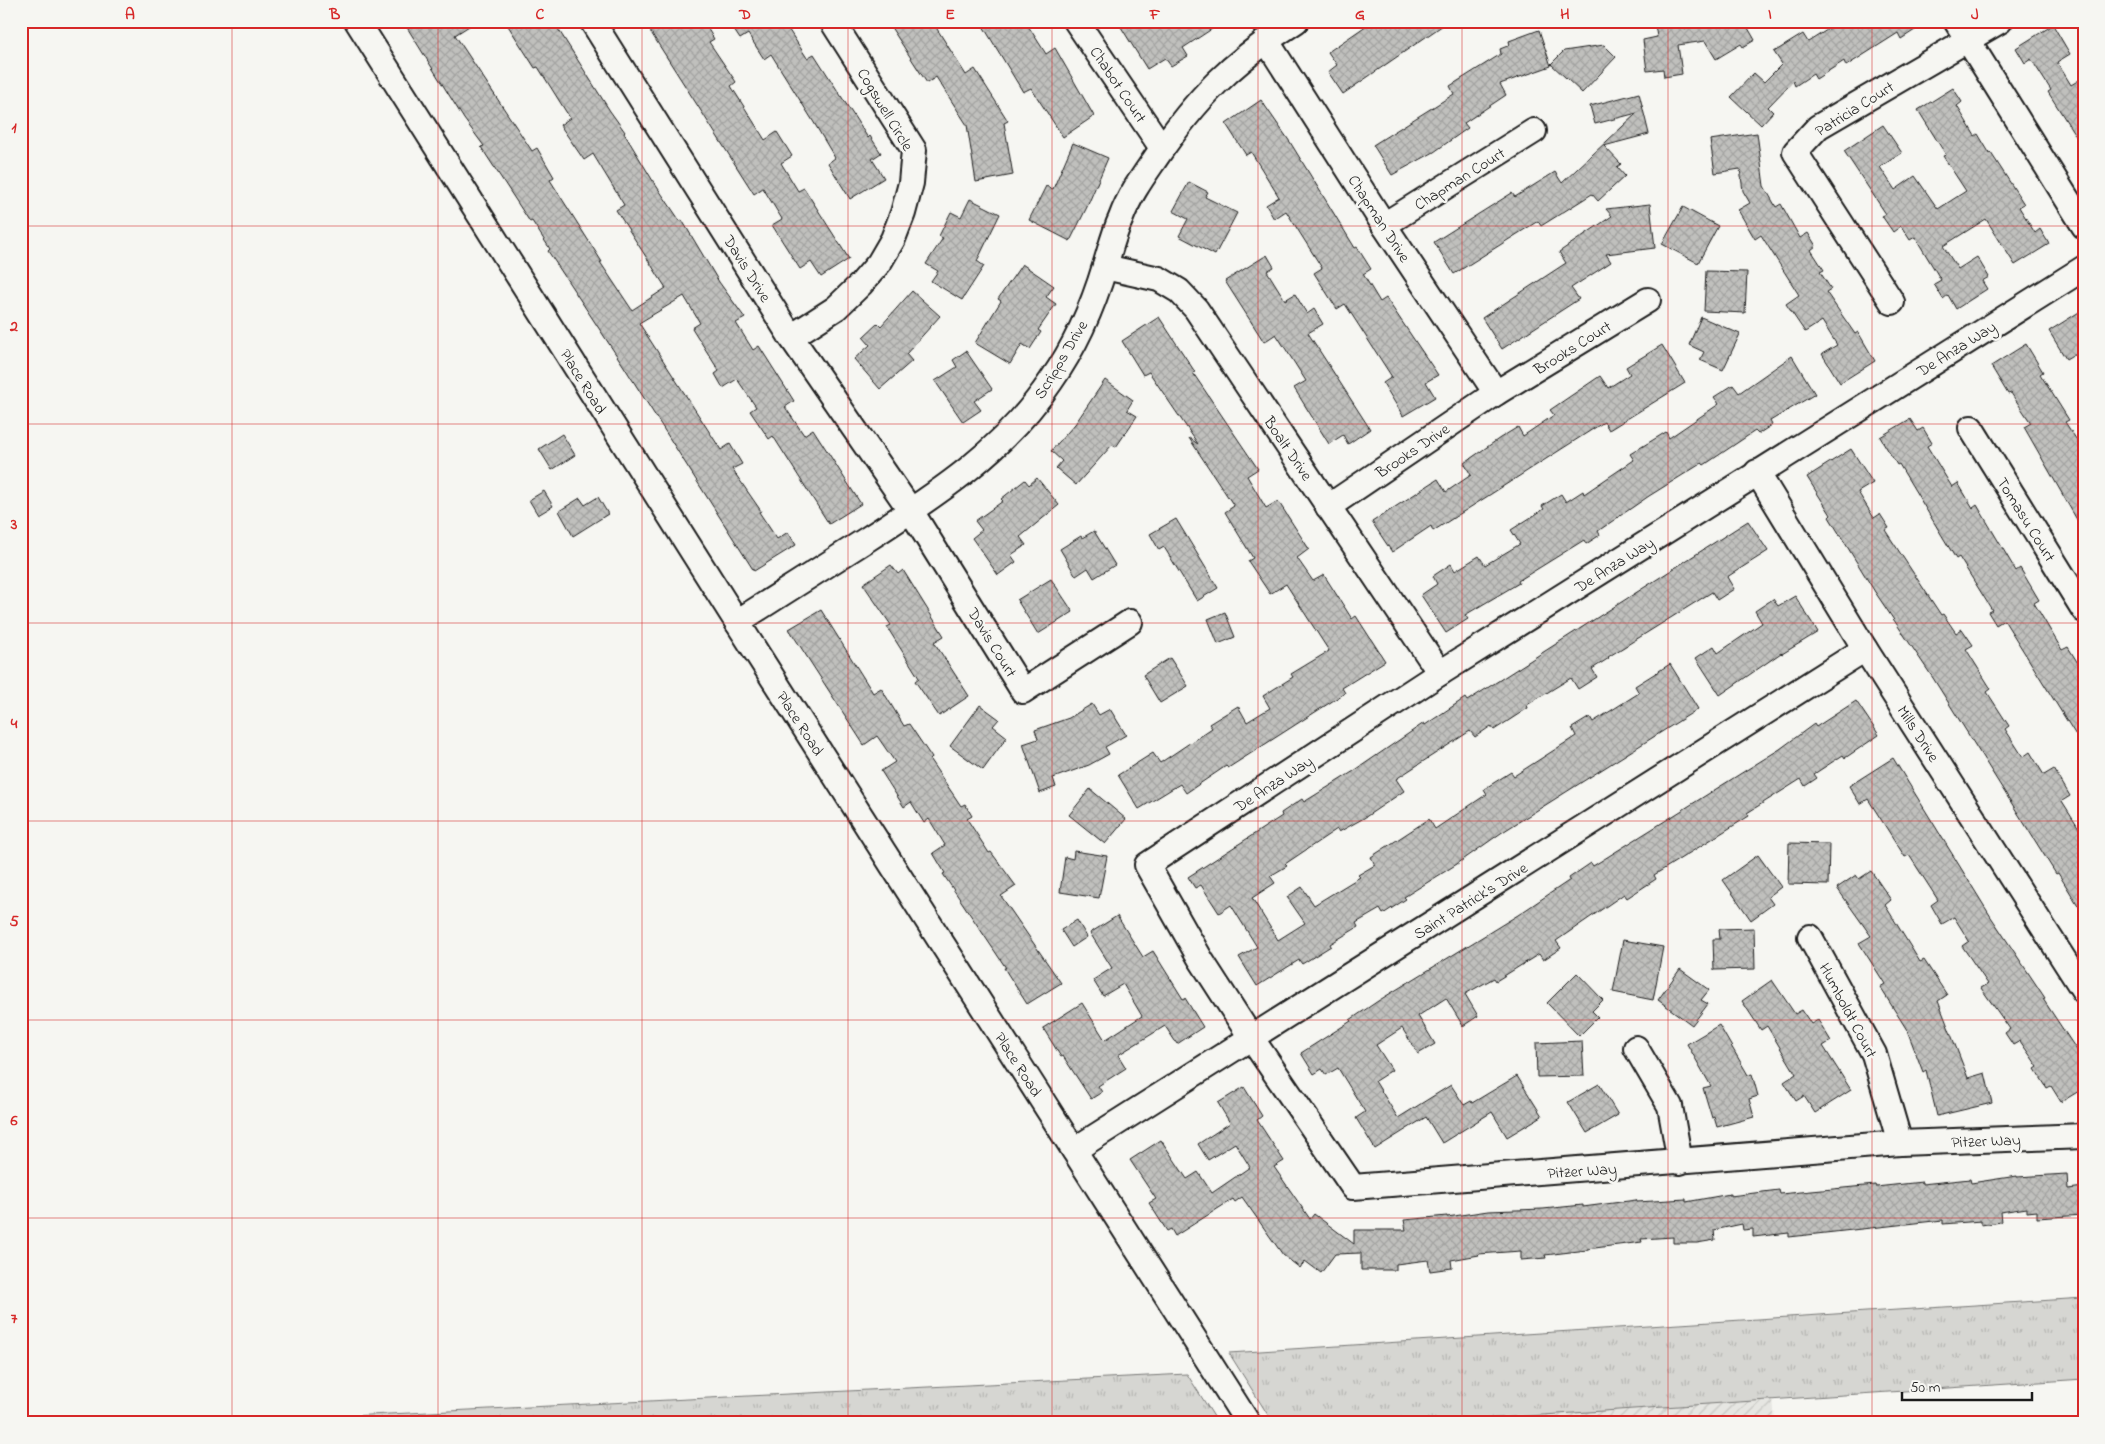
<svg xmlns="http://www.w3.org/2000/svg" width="2105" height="1444" font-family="'Indie Flower',sans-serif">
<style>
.industrial{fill:url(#industrial-furrows)}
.grass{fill:url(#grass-tufts);stroke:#797977}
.building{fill:url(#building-cross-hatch);stroke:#1c1c1c}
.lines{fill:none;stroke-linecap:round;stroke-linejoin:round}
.minor-casing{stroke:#1c1c1c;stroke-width:28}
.minor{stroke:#f6f6f2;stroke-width:24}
.grid{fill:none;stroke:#d62828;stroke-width:1;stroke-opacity:0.55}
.labels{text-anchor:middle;stroke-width:5;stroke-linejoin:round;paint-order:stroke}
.street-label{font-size:16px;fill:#1c1c1c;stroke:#f6f6f2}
.neatline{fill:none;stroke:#d62828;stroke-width:2}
.grid-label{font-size:16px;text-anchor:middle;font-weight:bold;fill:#d62828}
</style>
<defs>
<pattern id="industrial-furrows" width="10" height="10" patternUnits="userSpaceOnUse" patternTransform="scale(1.25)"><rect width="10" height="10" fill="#e6e6e2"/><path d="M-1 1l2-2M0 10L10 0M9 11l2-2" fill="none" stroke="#c5c5c1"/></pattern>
<pattern id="grass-tufts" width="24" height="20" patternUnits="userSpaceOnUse" patternTransform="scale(1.25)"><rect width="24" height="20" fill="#d6d6d2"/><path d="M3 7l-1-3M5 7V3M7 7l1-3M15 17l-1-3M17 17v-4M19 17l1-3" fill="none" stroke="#b7b7b4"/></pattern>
<pattern id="building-cross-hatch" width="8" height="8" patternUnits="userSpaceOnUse" patternTransform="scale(1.25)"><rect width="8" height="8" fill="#c0c0bd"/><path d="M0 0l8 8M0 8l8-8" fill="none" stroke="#a4a4a2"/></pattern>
</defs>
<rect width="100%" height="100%" fill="#f6f6f2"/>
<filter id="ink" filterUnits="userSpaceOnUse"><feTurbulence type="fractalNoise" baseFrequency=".02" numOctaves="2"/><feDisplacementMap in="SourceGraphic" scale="10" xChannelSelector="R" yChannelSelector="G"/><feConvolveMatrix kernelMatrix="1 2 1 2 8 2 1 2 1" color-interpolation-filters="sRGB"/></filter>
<g filter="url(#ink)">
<path class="industrial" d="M1773,1398L1775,1423H1423Z"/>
<g class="grass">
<path d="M2084,1298V1379L1423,1423H1273L1229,1353Z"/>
<path d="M1187,1374L1218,1423H227L250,1421Z"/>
</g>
<g class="building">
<path d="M403,21H477L455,35L532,151L537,148L554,177L550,180L602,262H600L632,310L666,288L616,210L624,205L593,154L584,160L560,125L570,118L538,67L535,68L505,21H553L610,111L625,132L624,133L653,181L680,221L682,220L719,282L745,318L736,323L753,350L759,346L794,401L785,407L804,435L813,429L861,504L829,524L773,436L769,439L750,411L756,407L737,379L723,388L715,374L719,371L692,328L700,323L684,296L639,323L721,450L730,444L742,464L732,469L761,511L759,512L777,539L788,532L796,545L754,571L623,365L548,251L550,249L532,221L530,222L481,147L484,146L464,119Z"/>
<path d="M665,21H703L714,39L709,42L736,82L731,86L765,140L777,132L792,156L781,163L798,191L804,188L849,259L821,277L811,262L800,269L772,225L782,219L763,188L754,194L650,31Z"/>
<path d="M739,21H783L807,58L814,54L868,138L870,136L881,153L872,159L884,178L850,199L828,163L835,158L813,121L771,54L764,59L748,34L740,39L732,27Z"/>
<path d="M887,21H932L966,75L975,69L1008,121L1004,123L1013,175L976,182L967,125L936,77L927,83Z"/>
<path d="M980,21H1025L1046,54L1055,48L1094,116L1063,137L1031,88L1023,92Z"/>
<path d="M1131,21H1224L1183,48L1188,56L1171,66L1165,58L1147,69L1121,27Z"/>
<path d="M1373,21H1449L1343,94L1328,72L1337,65L1328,52Z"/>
<path d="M1684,21L1685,30L1699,21H1744L1755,40L1743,47L1741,44L1716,59L1705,41L1678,45L1682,74L1664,77L1663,69L1647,71L1643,40L1657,37L1655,25Z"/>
<path d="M1841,21H1929L1901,39L1898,33L1846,66L1844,61L1816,79L1813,74L1795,86L1793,81L1768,107L1773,112L1761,125L1731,97L1754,73L1764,82L1782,64L1774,52L1803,34L1808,42Z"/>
<path d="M2053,25L2070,54L2057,62L2071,85L2084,77V149L2048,92L2051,90L2031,59L2025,63L2016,48Z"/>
<path d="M1539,30L1551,66L1500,84L1506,95L1464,123L1468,128L1434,152L1392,175L1373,145L1454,94L1450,86L1501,54L1500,49L1510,45L1509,41Z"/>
<path d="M1604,45L1616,57L1582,93L1551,64L1564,51Z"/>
<path d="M1953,88L1962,102L1957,106L1975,136L1978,134L1990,154L1991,153L2024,204L2019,207L2035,233L2040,229L2049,244L2015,265L1986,219L1943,246L1958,269L1977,257L1989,277L1982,281L1987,289L1956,309L1948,295L1943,299L1934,284L1941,280L1915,237L1910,240L1901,226L1893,232L1882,216L1886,214L1844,151L1883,125L1902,153L1880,167L1895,190L1915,176L1938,209L1966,191L1943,156L1946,155L1918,110Z"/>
<path d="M1639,93L1649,134L1604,146L1621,164L1617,167L1625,176L1598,201L1592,194L1541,226L1538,221L1454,274L1434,242L1512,193L1515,197L1555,172L1562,183L1637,113L1595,124L1590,106Z"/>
<path d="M1261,100L1290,142L1355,248L1357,247L1371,269L1363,274L1380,302L1386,298L1438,375L1426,382L1435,397L1403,416L1383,383L1392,377L1345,304L1337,309L1314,273L1322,268L1286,211L1274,219L1266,205L1279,197L1251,152L1246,155L1226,124Z"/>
<path d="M1757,133L1764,186L1776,207L1781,204L1800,238L1808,233L1816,246L1811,250L1824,270L1820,272L1831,289L1826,292L1855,334L1858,332L1875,361L1840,383L1822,354L1837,345L1822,321L1805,332L1786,304L1799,295L1761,235L1755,239L1738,210L1750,203L1743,191L1740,169L1715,173L1710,140Z"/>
<path d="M1073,143L1108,158L1087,207L1070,241L1029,220L1046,186L1053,189Z"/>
<path d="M1189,182L1208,192L1205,197L1237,213L1215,255L1179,236L1188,219L1173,211Z"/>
<path d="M970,199L1000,214L977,261L984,266L962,300L931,281L938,271L926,264L943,238L939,236L951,212L961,217Z"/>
<path d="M1650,204L1655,248L1606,254L1611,262L1571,288L1579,299L1502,349L1482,318L1566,263L1559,252L1612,216L1606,209Z"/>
<path d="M1683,207L1718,226L1698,263L1662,244Z"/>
<path d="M1267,255L1274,267L1267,271L1285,300L1295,294L1307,314L1314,309L1323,324L1308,333L1370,429L1348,444L1343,435L1329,444L1294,388L1306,381L1285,348L1276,334L1264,342L1225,281Z"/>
<path d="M1022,264L1054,286L1046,297L1056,304L1038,330L1041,332L1030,349L1022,344L1010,364L975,343L1001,301L998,299Z"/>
<path d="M1706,271L1747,272L1745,313L1704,311Z"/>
<path d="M912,291L940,316L906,354L912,361L880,389L854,359L870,345L863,337L878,323L881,326Z"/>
<path d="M2084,309V348L2066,359L2049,331Z"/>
<path d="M1159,317L1195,372L1193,373L1258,469L1247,476L1266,508L1278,501L1309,549L1297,558L1313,581L1324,575L1352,619L1356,616L1385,661L1342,688L1345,693L1228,768L1226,766L1186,793L1180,784L1139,809L1118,775L1153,753L1160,763L1212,728L1209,724L1238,706L1247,722L1270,708L1263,696L1293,677L1291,674L1329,651L1286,584L1270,594L1248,561L1253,558L1225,512L1234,506L1189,438L1198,444L1149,372L1143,375L1122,341Z"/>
<path d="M1701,317L1740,334L1723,370L1700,360L1704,352L1689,345Z"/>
<path d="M2026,344L2043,372L2040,374L2069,420L2065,422L2084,451V532L2024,427L2031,423L2011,393L2008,394L1991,366Z"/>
<path d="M1662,345L1685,383L1609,430L1604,422L1433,531L1431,526L1392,552L1372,522L1438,479L1446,492L1471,475L1464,463L1500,438L1518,427L1523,436L1554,415L1550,410L1600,376L1608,388L1630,374L1626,367Z"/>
<path d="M966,351L992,389L974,401L981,410L963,422L935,381L957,367L953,360Z"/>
<path d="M1792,356L1815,394L1770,421L1772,425L1758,434L1755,431L1704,465L1702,463L1649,496L1598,531L1600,535L1586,544L1584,540L1518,581L1519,583L1465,615L1468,619L1446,633L1421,595L1437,584L1433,576L1451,564L1455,571L1479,556L1485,565L1520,544L1511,530L1544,509L1542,506L1561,494L1566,502L1583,491L1584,494L1634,460L1630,454L1666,432L1669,438L1719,404L1714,397L1733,385L1739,393Z"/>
<path d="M1105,380L1133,400L1127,410L1137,416L1116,447L1112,445L1076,485L1056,468L1062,461L1051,451L1075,424Z"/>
<path d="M1910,419L1918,431L1923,428L1932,443L1927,446L1952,487L1958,483L1973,508L1977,505L2016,571L2020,568L2039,600L2034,603L2062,650L2068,647L2084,673V748L2004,620L1996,625L1988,612L1992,610L1959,557L1956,559L1899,464L1897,465L1880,437Z"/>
<path d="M562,434L575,455L552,470L539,449Z"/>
<path d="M1851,449L1873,483L1858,492L1874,518L1880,514L1889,528L1885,530L1941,615L1943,614L1956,633L1962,629L1973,645L1966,649L1991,689L1987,692L2009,726L2005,729L2023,757L2030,752L2044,775L2054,769L2070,796L2062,801L2084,836V915L2058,873L2056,874L1933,678L1875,592L1829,517L1831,515L1807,477Z"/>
<path d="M1037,478L1059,505L1020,537L1026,545L1011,555L1016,562L998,575L972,538L982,530L975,521L1003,501L1001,499L1025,480L1029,485Z"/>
<path d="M544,491L553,506L538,515L529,500Z"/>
<path d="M598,497L608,514L573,536L559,511L580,498L585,505Z"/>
<path d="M1176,519L1218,588L1197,601L1164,547L1159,550L1150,534Z"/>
<path d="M1748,521L1768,551L1727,577L1734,589L1717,600L1712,592L1608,657L1609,658L1592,669L1597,677L1578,689L1571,678L1527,705L1528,708L1494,730L1491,726L1475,737L1470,731L1396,779L1404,791L1364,818L1339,832L1337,829L1285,864L1287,866L1270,876L1275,883L1252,898L1278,940L1305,923L1287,897L1302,887L1314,905L1360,877L1358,875L1375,865L1371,857L1429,819L1435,829L1487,794L1484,789L1511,772L1514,776L1576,736L1572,728L1590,717L1593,722L1639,693L1635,686L1670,664L1698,709L1501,833L1457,864L1404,897L1406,899L1383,914L1380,909L1356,923L1358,927L1330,944L1331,946L1302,964L1299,960L1257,986L1239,957L1257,947L1231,905L1219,913L1201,885L1195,888L1188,877L1282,816L1281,813L1302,799L1304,802L1354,771L1424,723L1425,725L1465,698L1467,701Z"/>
<path d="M1094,531L1115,565L1094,578L1088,568L1076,576L1060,549L1081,536L1082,538Z"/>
<path d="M891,565L898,574L903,570L944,636L934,642L969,696L939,716L915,681L919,678L887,627L891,625L863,584Z"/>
<path d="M1051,579L1073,612L1038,634L1017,600Z"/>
<path d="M1795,596L1818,632L1782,654L1781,653L1720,695L1696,658L1714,646L1718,653L1762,623L1755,611L1773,599L1778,606Z"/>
<path d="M821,610L873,693L881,688L904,726L909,724L932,758L930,760L961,806L965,804L972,816L967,819L989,853L991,852L1016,886L1001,896L1061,983L1027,1004L1004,968H1006L943,874L945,873L933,853L945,845L929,819L924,823L911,802L904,807L881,771L895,762L877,736L864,745L789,629Z"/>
<path d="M1225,612L1235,637L1218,644L1208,619Z"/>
<path d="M1170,658L1188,686L1160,703L1143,675Z"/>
<path d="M1856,701L1879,735L1845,758L1843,755L1814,774L1817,778L1805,786L1801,779L1747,813L1749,816L1654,875L1656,879L1627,898L1624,894L1556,941L1561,948L1543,960L1539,954L1496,981L1494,978L1465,994L1478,1016L1463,1026L1446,998L1418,1016L1435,1044L1418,1054L1402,1028L1376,1045L1392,1070L1375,1081L1398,1118L1451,1085L1464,1105L1471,1101L1472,1103L1517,1076L1542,1116L1507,1137L1492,1112L1442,1143L1426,1117L1375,1149L1356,1118L1365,1112L1338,1068L1326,1075L1322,1069L1314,1074L1301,1053L1351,1021L1350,1020L1378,1001L1518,915L1570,880L1569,878L1591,863L1593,866L1780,749L1814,724L1816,727Z"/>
<path d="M1092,704L1099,715L1110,709L1126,735L1105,747L1109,754L1089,765L1053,778L1056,787L1040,793L1023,744L1038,739L1035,730L1069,718Z"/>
<path d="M980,705L999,719L993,726L1007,737L983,770L950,746Z"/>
<path d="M1893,758L1991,917L2045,998L2043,999L2084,1061V1088L2061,1102L2051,1086L2047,1088L2035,1069L2038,1067L2020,1041L2013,1045L2005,1033L2010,1029L1981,988L1988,984L1962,946L1969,941L1954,917L1942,924L1931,905L1938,900L1909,855L1905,857L1868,799L1860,804L1849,786Z"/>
<path d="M1090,789L1126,819L1105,844L1069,815Z"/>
<path d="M1789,843L1829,844L1828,885L1788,884Z"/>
<path d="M1074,851L1107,856L1099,898L1060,892L1065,857L1073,859Z"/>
<path d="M1758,855L1781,887L1768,897L1773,904L1751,920L1723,880Z"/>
<path d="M1871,871L1891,900L1885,905L1920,962L1924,960L1947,995L1938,1001L1968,1078L1985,1073L1992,1103L1937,1116L1926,1070L1923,1072L1907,1030L1880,987L1885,984L1859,943L1871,936L1837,888L1856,875L1859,879Z"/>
<path d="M1117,916L1143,957L1153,951L1183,999L1185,998L1203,1027L1177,1044L1165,1026L1118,1055L1126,1068L1098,1086L1102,1092L1091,1099L1063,1056L1061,1057L1043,1028L1082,1003L1105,1040L1142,1016L1123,984L1103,996L1093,980L1112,968L1090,933Z"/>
<path d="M1077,920L1087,937L1072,947L1061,930Z"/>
<path d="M1754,928L1755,969L1714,970L1713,939H1720L1719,929Z"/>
<path d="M1623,940L1663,947L1653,1000L1613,992Z"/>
<path d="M1680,969L1709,990L1701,1000L1708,1004L1692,1025L1658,1000Z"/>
<path d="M1577,973L1603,1000L1592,1011L1598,1017L1579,1036L1547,1003Z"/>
<path d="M1772,980L1795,1014L1802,1010L1811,1024L1818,1020L1831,1041L1823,1046L1851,1090L1815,1113L1804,1096L1796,1101L1784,1082L1796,1074L1767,1026L1761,1030L1742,1001Z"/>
<path d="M1719,1025L1748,1075L1752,1074L1758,1096L1749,1099L1754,1117L1717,1127L1714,1117L1712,1118L1703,1088L1711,1086L1687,1044Z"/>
<path d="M1582,1041L1584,1076L1537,1077L1536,1043Z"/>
<path d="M1599,1084L1618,1115L1587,1133L1568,1102Z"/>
<path d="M1244,1087L1262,1116L1257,1120L1284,1161L1274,1167L1310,1219L1314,1214L1354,1244V1230H1406L1404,1220L1447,1216V1217L1488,1211L1543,1209L1583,1205V1207L1636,1200L1637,1202L1686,1199V1202L1730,1194V1196L1779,1190L1780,1194L1875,1185L1876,1187L1922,1182V1184L1970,1179L1971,1183L2017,1176V1177L2067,1174L2068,1189L2084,1187V1215L2037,1218V1211L2027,1212V1208L2000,1212L2001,1222L1981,1225V1221L1943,1224V1220L1789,1237V1233L1753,1237V1229L1743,1230L1742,1224L1714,1230L1715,1240L1697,1243H1673V1237L1641,1239L1642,1242L1587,1249V1250L1545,1255L1546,1258L1521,1260V1251L1478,1254L1479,1255L1451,1260L1452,1268L1430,1271L1428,1260L1396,1264V1270H1361V1253L1335,1254L1321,1273L1305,1261L1300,1268L1283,1255L1242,1197L1235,1202L1233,1199L1175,1236L1171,1229L1167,1231L1149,1203L1156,1199L1130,1160L1161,1140L1187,1179L1198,1172L1212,1193L1250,1167L1235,1143L1208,1160L1198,1144L1230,1123L1218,1103Z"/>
</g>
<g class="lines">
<defs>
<g id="minor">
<path d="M357,21L737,622L1248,1423"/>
<path d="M592,21L791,337L911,511L1023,691L1130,622"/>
<path d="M1076,21L1162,148"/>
<path d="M1956,21L2084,226"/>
<path d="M1266,40L1384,225L1496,393"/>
<path d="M1384,225L1534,131"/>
<path d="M1105,267L1159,279L1179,291L1196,309L1440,673"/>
<path d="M2084,268L1440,673L1147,865L1201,960L1252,1039L1353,1187L1900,1143L2084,1136"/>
<path d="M1892,302L1795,152L1818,127L2000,21"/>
<path d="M791,337L836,308L861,284L879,263L893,239L903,213L911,183L914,150L832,21"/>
<path d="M1971,428L2084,610"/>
<path d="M1757,472L1865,649L2084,991"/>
<path d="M1328,507L1496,393L1648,300"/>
<path d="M737,622C780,595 823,567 866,540C936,495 1004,451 1051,381C1075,347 1093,306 1105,266C1110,250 1114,233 1121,218C1129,196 1142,178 1155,159C1197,97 1232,62 1296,21"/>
<path d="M1810,937L1874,1054L1900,1143"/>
<path d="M1636,1048L1670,1106L1680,1162"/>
<path d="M1074,1150L1865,649"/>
</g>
</defs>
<use href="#minor" class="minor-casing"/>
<use href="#minor" class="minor"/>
</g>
</g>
<path class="grid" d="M232,21V1423M438,21V1423M642,21V1423M848,21V1423M1052,21V1423M1258,21V1423M1462,21V1423M1668,21V1423M1872,21V1423M21,226H2084M21,424H2084M21,623H2084M21,821H2084M21,1020H2084M21,1218H2084"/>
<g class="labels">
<g class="street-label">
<text transform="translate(1119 84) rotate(56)" y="6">Chabot Court</text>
<text transform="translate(1854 108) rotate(-32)" y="6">Patricia Court</text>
<text transform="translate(886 109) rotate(59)" y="6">Cogswell Circle</text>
<text transform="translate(1459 178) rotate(-32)" y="6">Chapman Court</text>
<text transform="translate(1380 218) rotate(57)" y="6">Chapman Drive</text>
<text transform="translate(748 268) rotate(58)" y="6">Davis Drive</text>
<text transform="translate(1572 347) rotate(-32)" y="6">Brooks Court</text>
<text transform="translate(1956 348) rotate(-32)" y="6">De Anza Way</text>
<text transform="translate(1060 359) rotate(-59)" y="6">Scripps Drive</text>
<text transform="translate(584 381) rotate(58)" y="6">Place Road</text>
<text transform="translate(1289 448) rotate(56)" y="6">Boalt Drive</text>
<text transform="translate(1412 450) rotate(-34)" y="6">Brooks Drive</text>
<text transform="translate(2027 519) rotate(58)" y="6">Tomasu Court</text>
<text transform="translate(1614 564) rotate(-32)" y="6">De Anza Way</text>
<text transform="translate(993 642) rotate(58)" y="6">Davis Court</text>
<text transform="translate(801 723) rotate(57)" y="6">Place Road</text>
<text transform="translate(1919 733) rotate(57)" y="6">Mills Drive</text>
<text transform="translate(1273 783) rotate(-33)" y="6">De Anza Way</text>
<text transform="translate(1470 900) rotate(-32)" y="6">Saint Patrick's Drive</text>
<text transform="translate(1849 1010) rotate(62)" y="6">Humboldt Court</text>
<text transform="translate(1019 1064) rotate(57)" y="6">Place Road</text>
<text transform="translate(1986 1140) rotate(-2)" y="6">Pitzer Way</text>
<text transform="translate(1582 1170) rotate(-4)" y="6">Pitzer Way</text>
</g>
</g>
<rect width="2105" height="1444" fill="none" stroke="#f6f6f2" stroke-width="55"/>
<path d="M1902 1392v8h130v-8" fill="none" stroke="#1c1c1c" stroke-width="2.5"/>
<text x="1910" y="1392" font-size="15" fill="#1c1c1c" stroke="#f6f6f2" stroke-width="4" paint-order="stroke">50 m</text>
<rect x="28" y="28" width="2050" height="1388" class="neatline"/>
<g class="grid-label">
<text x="130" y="19">A</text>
<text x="335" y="19">B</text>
<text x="540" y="19">C</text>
<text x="745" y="19">D</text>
<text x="950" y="19">E</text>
<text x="1155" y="19">F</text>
<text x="1360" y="19">G</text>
<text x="1565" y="19">H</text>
<text x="1770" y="19">I</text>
<text x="1975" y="19">J</text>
<text x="14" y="132">1</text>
<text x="14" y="331">2</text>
<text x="14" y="529">3</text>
<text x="14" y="728">4</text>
<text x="14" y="926">5</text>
<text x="14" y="1125">6</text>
<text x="14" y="1323">7</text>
</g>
</svg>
